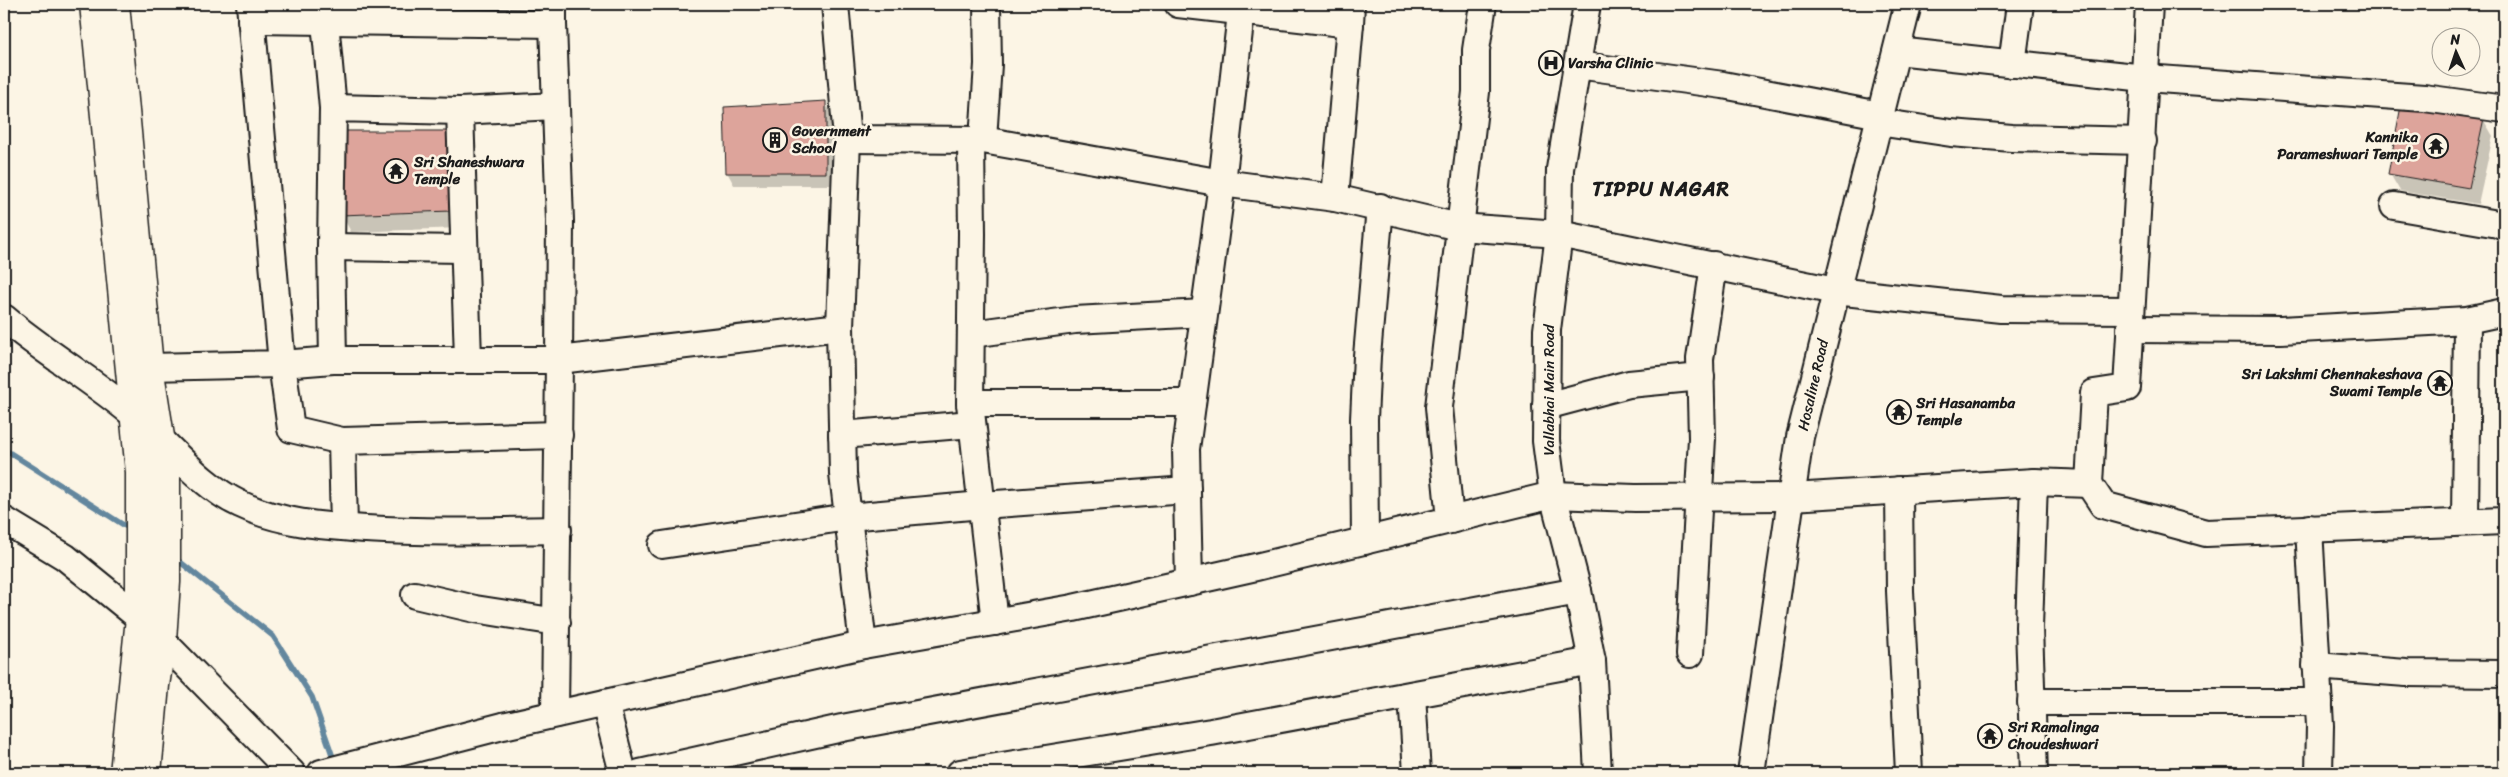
<svg xmlns="http://www.w3.org/2000/svg" width="2508" height="777" font-family="Sriracha,sans-serif">
<style>
.shadow{fill:#0003}
.lines{fill:none;stroke-linecap:round;stroke-linejoin:round}
.stream{stroke:#64879e;stroke-width:5.5}
.building{fill:#dda49b;stroke:#1c1c1c}
.minor-casing{stroke:#1c1c1c;stroke-width:30}
.major-casing{stroke:#1c1c1c;stroke-width:31}
.minor{stroke:#fcf5e5;stroke-width:26}
.major{stroke:#fcf5e5;stroke-width:28}
.labels{text-anchor:middle;stroke-width:5;stroke-linejoin:round;paint-order:stroke}
.poi-label{font-size:15px;font-weight:bold;fill:#1c1c1c;stroke:#fcf5e5;text-anchor:start}
.street-label{font-size:15px;fill:#1c1c1c;stroke:#fcf5e5}
.district-label{font-size:20px;font-weight:bold;letter-spacing:1px;fill:#1c1c1c;stroke:#fcf5e5}
</style>
<rect width="100%" height="100%" fill="#fcf5e5"/>
<filter id="ink" filterUnits="userSpaceOnUse"><feTurbulence type="fractalNoise" baseFrequency=".02" numOctaves="2"/><feDisplacementMap in="SourceGraphic" scale="10" xChannelSelector="R" yChannelSelector="G"/><feConvolveMatrix kernelMatrix="1 2 1 2 8 2 1 2 1" color-interpolation-filters="sRGB"/></filter>
<g filter="url(#ink)">
<g class="shadow">
<path d="M825,103L833,116V185H734L727,172Z"/>
<path d="M2483,119L2493,136L2478,204L2400,191L2390,174Z"/>
<path d="M460,149L461,228L351,232L342,215Z"/>
</g>
<g class="lines">
<g class="stream">
<path d="M4,449L133,531"/>
<path d="M174,557L273,636L312,697L335,763"/>
</g>
</g>
<g class="building">
<path d="M826,101V173H726L724,107Z"/>
<path d="M2401,106L2484,118L2469,188L2388,174Z"/>
<path d="M340,131H451V211L340,215Z"/>
</g>
<g class="lines">
<defs>
<g id="minor">
<path d="M835,4L847,139L983,140L1222,183L1335,198L1459,227L1559,234L1835,291L2001,309L2131,310"/>
<path d="M1178,4L1350,24L1351,4"/>
<path d="M1587,4L1560,169L1559,234L1547,330L1546,441L1553,495L1578,591L1592,661L1598,773"/>
<path d="M251,20L553,24V4"/>
<path d="M325,22L333,108"/>
<path d="M1897,51L2145,78L2424,98L2504,109"/>
<path d="M2012,64L2020,4"/>
<path d="M1577,65L1723,85L1880,115"/>
<path d="M460,111L555,106"/>
<path d="M1878,122L1951,133L2012,138L2143,141"/>
<path d="M971,140L972,234L970,403L995,622"/>
<path d="M983,140L988,64L987,4"/>
<path d="M1335,198L1350,24"/>
<path d="M2394,206L2498,224L2504,227"/>
<path d="M331,247L463,249"/>
<path d="M4,318C45,353 93,380 134,415C169,444 199,485 240,504C279,523 323,526 366,529C430,533 494,531 558,530"/>
<path d="M840,327L843,474L863,645L1073,608L1256,567L1553,495L1635,498L1792,497L2034,482L2089,484L2094,393L2127,388L2149,4"/>
<path d="M2130,329L2281,330L2467,320L2504,312"/>
<path d="M971,334L1075,320L1204,313"/>
<path d="M333,360L331,247L333,108L460,111L468,359"/>
<path d="M149,367L282,364L250,4"/>
<path d="M970,403H1192"/>
<path d="M1546,406L1629,384L1701,377"/>
<path d="M842,435L972,424"/>
<path d="M342,441L291,429L282,364L333,360H559L560,221L553,24"/>
<path d="M2089,484L2103,505L2206,533L2504,521"/>
<path d="M1899,490L1900,591L1909,773"/>
<path d="M4,520L65,557L140,618L292,773"/>
<path d="M1450,520L1439,407L1476,92V50L1483,4"/>
<path d="M2465,521L2467,320"/>
<path d="M344,527L342,441L559,435"/>
<path d="M2309,528L2320,726L2319,773"/>
<path d="M1365,541L1364,419L1367,356L1380,207"/>
<path d="M662,545L848,517L982,505L1187,490"/>
<path d="M1189,582L1186,449L1222,183L1242,4"/>
<path d="M415,595L475,609L557,622"/>
<path d="M1690,654L1702,438L1700,359L1714,265"/>
<path d="M2316,666L2406,673L2504,674"/>
<path d="M1412,695L1417,773"/>
<path d="M2031,702H2319"/>
<path d="M605,703L623,773"/>
<path d="M555,714L559,360L840,327L847,139"/>
<path d="M321,773L503,726L863,645"/>
<path d="M640,773L842,728L1578,591"/>
<path d="M960,773L1211,732L1592,661"/>
<path d="M1751,773L1800,437L1908,4"/>
<path d="M2034,773L2029,627L2034,482"/>
</g>
<g id="major">
<path d="M94,4L140,472V618L124,773"/>
<path d="M115,4L149,367L166,475V582L162,640L155,685L147,773"/>
</g>
</defs>
<use href="#minor" class="minor-casing"/>
<use href="#major" class="major-casing"/>
<use href="#minor" class="minor"/>
<use href="#major" class="major"/>
</g>
</g>
<defs>
<symbol id="hospital-ring" viewBox="-11 -11 22 22"><circle r="9.5" fill="#fcf5e5" stroke="#1c1c1c" stroke-width="1.5"/><path d="M-5-5h3v3.5h4V-5h3V5h-3V1.5h-4V5h-3Z" fill="#1c1c1c"/></symbol>
<symbol id="building-ring" viewBox="-11 -11 22 22"><circle r="9.5" fill="#fcf5e5" stroke="#1c1c1c" stroke-width="1.5"/><path d="M-4-6H4V6H1V3H-1V6H-4ZM-2.5-4.3h1.7v1.8h-1.7ZM.8-4.3h1.7v1.8H.8ZM-2.5-1h1.7V.8h-1.7ZM.8-1h1.7V.8H.8Z" fill="#1c1c1c"/></symbol>
<symbol id="temple-ring" viewBox="-11 -11 22 22"><circle r="9.5" fill="#fcf5e5" stroke="#1c1c1c" stroke-width="1.5"/><path d="M0-6L5-2H3V0L6.5 2.5H4V6H1.5V3h-3V6H-4V2.5H-6.5L-3 0V-2H-5Z" fill="#1c1c1c"/></symbol>
</defs>
<g fill-rule="evenodd">
<use href="#hospital-ring" x="1537" y="49" width="28" height="28"/>
<use href="#building-ring" x="761" y="126" width="28" height="28"/>
<use href="#temple-ring" x="2422" y="132" width="28" height="28"/>
<use href="#temple-ring" x="382" y="157" width="28" height="28"/>
<use href="#temple-ring" x="2426" y="369" width="28" height="28"/>
<use href="#temple-ring" x="1885" y="398" width="28" height="28"/>
<use href="#temple-ring" x="1976" y="722" width="28" height="28"/>
</g>
<g class="labels">
<g class="poi-label">
<text x="1568" y="68">Varsha Clinic</text>
<text x="792" y="136">Government<tspan x="792" dy="17">School</tspan></text>
<text x="2418" y="142" text-anchor="end">Kannika<tspan x="2418" dy="17">Parameshwari Temple</tspan></text>
<text x="414" y="167">Sri Shaneshwara<tspan x="414" dy="17">Temple</tspan></text>
<text x="2422" y="379" text-anchor="end">Sri Lakshmi Chennakeshava<tspan x="2422" dy="17">Swami Temple</tspan></text>
<text x="1916" y="408">Sri Hasanamba<tspan x="1916" dy="17">Temple</tspan></text>
<text x="2008" y="732">Sri Ramalinga<tspan x="2008" dy="17">Choudeshwari</tspan></text>
</g>
<g class="street-label">
<text transform="translate(1813 385) rotate(-77)" y="5">Hosaline Road</text>
<text transform="translate(1549 390) rotate(-90)" y="5">Vallabhai Main Road</text>
</g>
<g class="district-label">
<text x="1661" y="196">TIPPU NAGAR</text>
</g>
</g>
<rect width="2508" height="777" fill="none" stroke="#fcf5e5" stroke-width="20"/>
<rect x="10" y="10" width="2488" height="757" fill="none" stroke="#1c1c1c" stroke-width="2" filter="url(#ink)"/>
<g transform="translate(2456 52) rotate(357)"><circle r="24" fill="#fcf5e5" stroke="#a29e95"/>
<path d="M0-4L9 19L0 12L-9 19Z" fill="#1c1c1c"/>
<text y="-8" font-size="14" font-weight="bold" text-anchor="middle" fill="#1c1c1c">N</text>
</g>
</svg>
